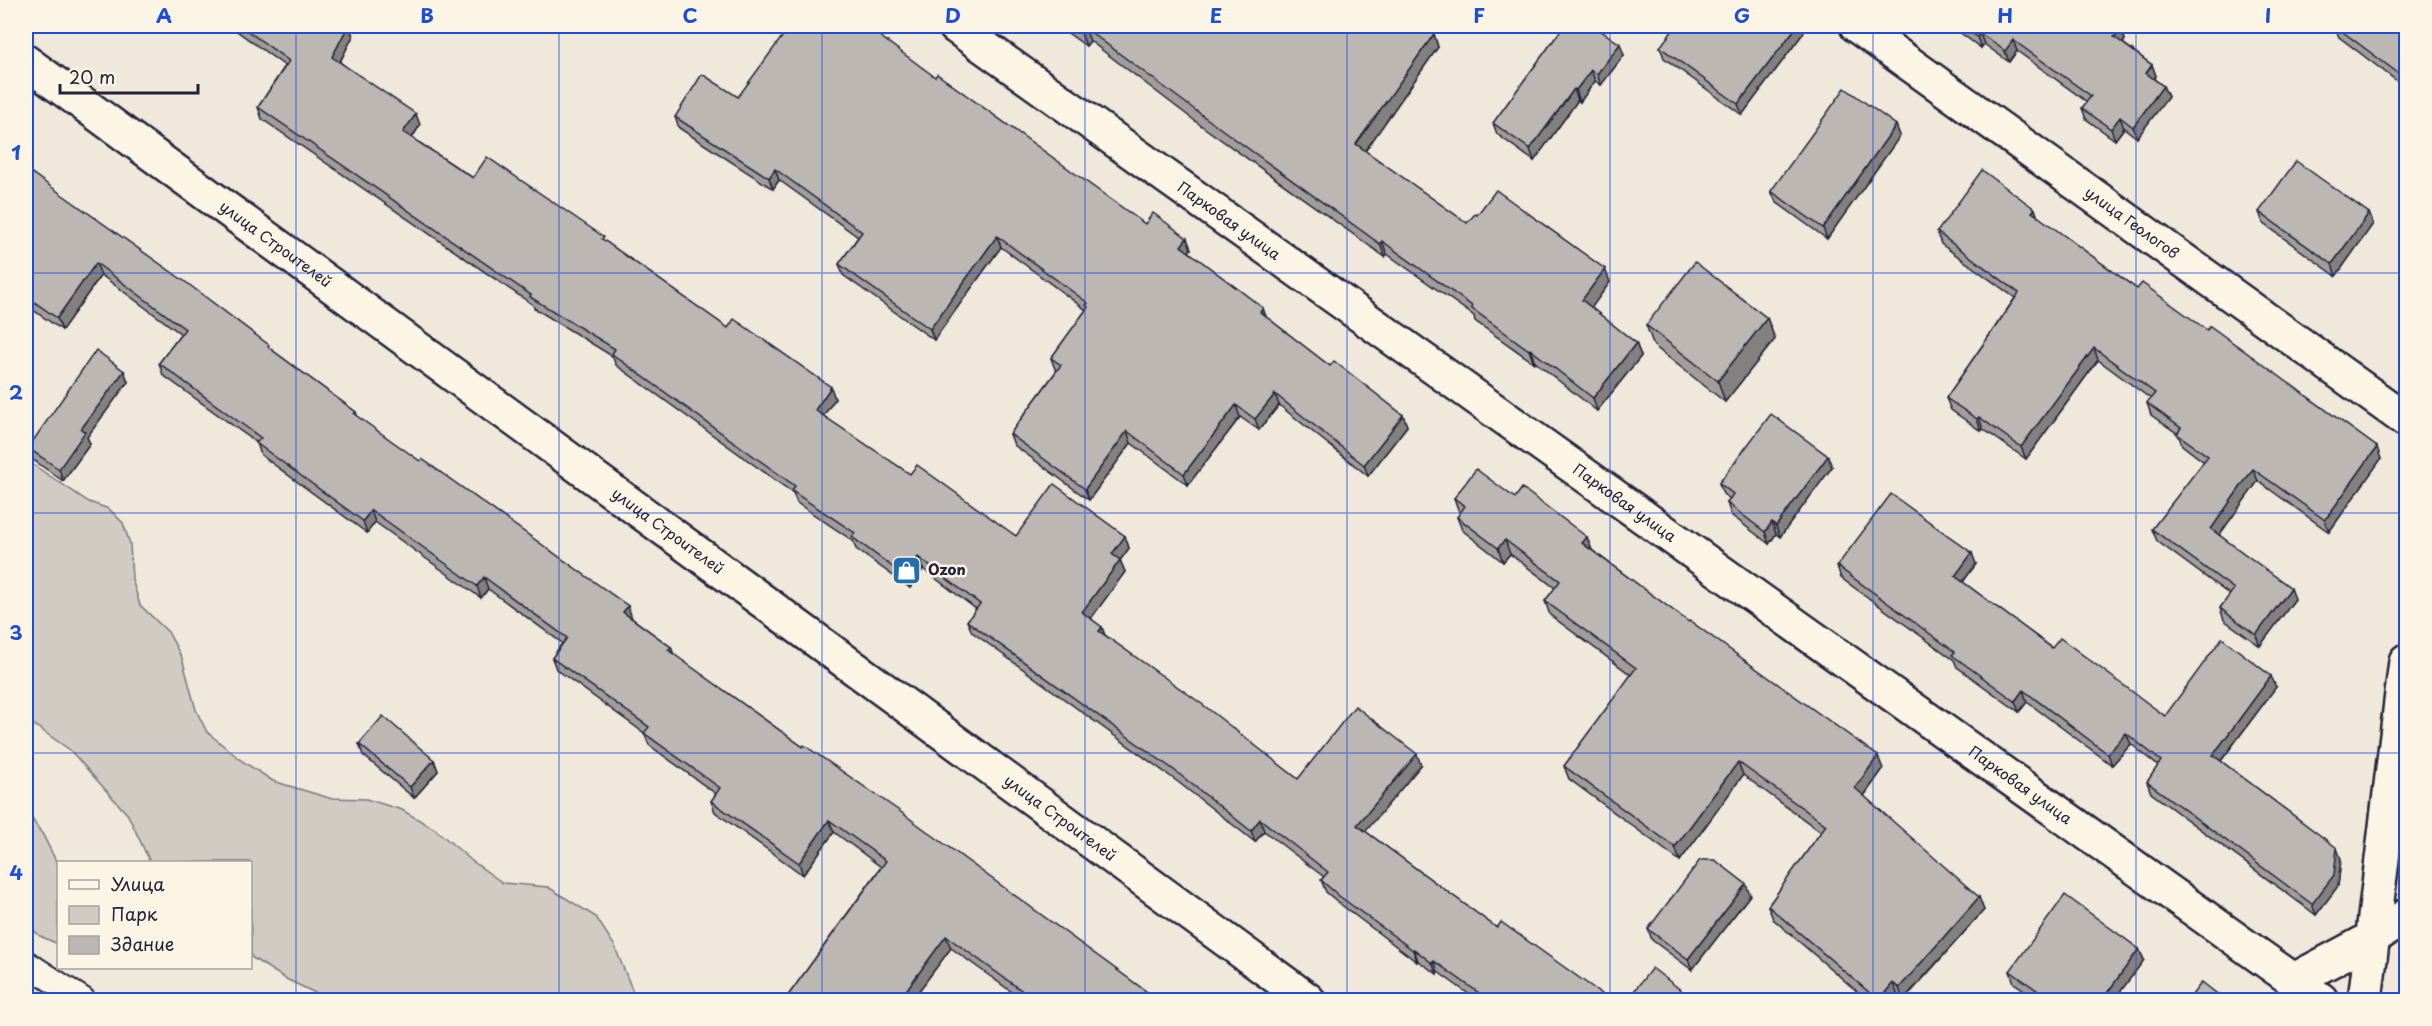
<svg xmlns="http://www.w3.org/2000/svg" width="2432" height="1026" font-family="'Playpen Sans',sans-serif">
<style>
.green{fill:#d1cbc3;stroke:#7a767f;stroke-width:1.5}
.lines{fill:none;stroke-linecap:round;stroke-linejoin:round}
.lane-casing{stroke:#22223b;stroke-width:28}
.street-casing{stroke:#22223b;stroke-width:38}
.secondary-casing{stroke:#22223b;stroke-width:38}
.lane{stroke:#fcf5e5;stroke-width:24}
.street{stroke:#fcf5e5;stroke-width:33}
.secondary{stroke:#fcf5e5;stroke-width:33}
.wall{fill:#a29d9a;stroke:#22223b;stroke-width:1.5}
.shaded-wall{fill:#84807d;stroke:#22223b;stroke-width:1.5}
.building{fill:#bcb7b3;stroke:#22223b;stroke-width:1.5}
.grid{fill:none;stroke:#1d4ed8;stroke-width:1.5;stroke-opacity:0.55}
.labels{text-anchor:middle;stroke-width:5;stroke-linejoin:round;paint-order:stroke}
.street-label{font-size:15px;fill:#22223b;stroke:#fcf5e5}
.poi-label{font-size:15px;font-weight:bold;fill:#22223b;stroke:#fcf5e5;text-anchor:start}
.neatline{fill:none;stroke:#1d4ed8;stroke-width:2}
.grid-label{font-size:20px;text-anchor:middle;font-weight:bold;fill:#1d4ed8}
</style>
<rect width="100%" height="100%" fill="#efe8db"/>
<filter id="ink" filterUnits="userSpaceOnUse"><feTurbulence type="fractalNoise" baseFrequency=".0167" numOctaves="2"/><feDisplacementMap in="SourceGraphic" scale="12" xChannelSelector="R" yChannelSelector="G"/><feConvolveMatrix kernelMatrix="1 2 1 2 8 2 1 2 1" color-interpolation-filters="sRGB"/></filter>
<g filter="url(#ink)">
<g class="green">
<path d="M26,460L89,502L109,509L123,523L130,544L132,579L140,605L168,632L182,658L196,710L207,732L242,761L273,781L329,798L366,799L402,810L435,829L472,861L503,883L548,887L596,917L614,945L634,994L633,1000H330L286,979L251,957L250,862H150L128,815L70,750L26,719Z"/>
<path d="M26,810L43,835L58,865V944L40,936L26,923Z"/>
</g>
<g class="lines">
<defs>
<path id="lane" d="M26,963L83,1000"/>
<g id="street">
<path id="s1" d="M955,26L2321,1000"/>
<path id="s2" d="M1857,26L2406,420"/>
<path d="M2294,980L2371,939L2406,916"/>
<path d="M2365,1000L2406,661"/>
</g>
<g id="secondary">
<path id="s3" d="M26,62L1308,1000"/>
</g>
</defs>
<use href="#lane" class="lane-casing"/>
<use href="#street" class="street-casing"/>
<use href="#secondary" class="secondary-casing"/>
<use href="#lane" class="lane"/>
<use href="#street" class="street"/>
<use href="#secondary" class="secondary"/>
</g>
<g class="wall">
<path d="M230,26H349L353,36L340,62L420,125L412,138L473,178L606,242L728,328L835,399L823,416L910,474L1016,536H1125L1129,548L1120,560L1125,572L1091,618L1105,635L1298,779L1421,765L1365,831L1497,928L1609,999V1000H1477L1438,972L1437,974L1418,961L1417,962L1344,907L1326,892L1321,880L1324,877L1264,831L1255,842L1178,782L972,632L967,621L976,609L923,569L910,588L856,549L853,541L797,503L793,493L616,365L612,356L534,308L533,305L262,119L258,107L285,66Z"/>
<path d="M1058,26H1421L1434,34L1438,47L1365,151L1467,223L1610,282L1591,308L1636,343L1641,356L1597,411L1535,362L1534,363L1475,321L1474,316L1387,254L1385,257L1199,124L1090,41L1086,46Z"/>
<path d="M1564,26L1624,55L1601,85L1595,81L1580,102L1578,100L1534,161L1497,134L1493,123Z"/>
<path d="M1951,26H2116L2121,29L2125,40L2123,43L2152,65L2156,76L2154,79L2163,86L2168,97L2137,138L2124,128L2115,140L2086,119L2082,108L2087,102L2017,51L2009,62L1984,44L1981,48Z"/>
<path d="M2330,26H2406V88L2339,37L2336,30Z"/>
<path d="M1804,32L1742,115L1664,58L1660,47Z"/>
<path d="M935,77L1145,224L1191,249L1189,252L1266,317L1330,366L1403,415L1407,426L1368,476L1279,405L1259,430L1240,417L1188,485L1131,443L1089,500L1014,445L1010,434L1057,370L1055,369L1051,358L1086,310L1001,247L934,340L843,275L839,264L858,237L779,180L773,189L679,128L675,117L738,97Z"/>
<path d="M1896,125L1900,136L1827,239L1776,202L1771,191Z"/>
<path d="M26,169L356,412L358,417L671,647L674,655L1158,1000H1023L951,948L912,1000H789L787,997L881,867L834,832L803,875L715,812L711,801L716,794L649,745L644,733L556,669L552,658L562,643L488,589L481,598L375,522L367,533L261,455L257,443L163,375L159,363L181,334L101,275L62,330L26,305Z"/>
<path d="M2259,212L2369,213L2373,224L2336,276L2263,223Z"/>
<path d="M2038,217L2137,289L2381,459L2329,532L2258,481L2219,535L2295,599L2260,646L2224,620L2220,608L2230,595L2157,541L2152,529L2204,462L2182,445L2178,434L2151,415L2147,403L2151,399L2098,360L2026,459L1983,429L1981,431L1951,410L1946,398L2015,298L1941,244L1937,232Z"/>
<path d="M1767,318L1775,339L1725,402L1654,346L1646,325Z"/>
<path d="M124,371L128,382L87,437L90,444L63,481L32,459L28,448Z"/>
<path d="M1832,467L1780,537L1776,534L1769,544L1731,515L1727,503L1730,499L1723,494L1719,483Z"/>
<path d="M1454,498H1515L1592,550L1883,769L1864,796L1984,910L1904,1000H1903L1898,996L1894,1000H1867L1773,919L1768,906L1821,832L1743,775L1680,861L1569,779L1564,766L1631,675L1550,615L1545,601L1555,588L1510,554L1503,562L1462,530L1457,517L1460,513L1459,512Z"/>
<path d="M1976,564L1963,582L2052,648L2165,716L2276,687L2221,761L2341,859L2338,886L2316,915L2151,793L2147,782L2158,766L2131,744L2112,765L2027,702L2019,712L1957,667L1954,660L1841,578L1837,566Z"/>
<path d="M359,744L434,760L438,771L414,798L363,755Z"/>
<path d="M1750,895L1692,970L1652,940L1648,929Z"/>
<path d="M2139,949L2144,960L2114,1000H2039L2014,983L2010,971Z"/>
</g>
<g class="shaded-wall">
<path d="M348,26H349L353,36L336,69L332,57Z"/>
<path d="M1797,26H1802L1804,32L1742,115L1738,104Z"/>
<path d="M1085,28L1090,41L1086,46L1081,33Z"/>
<path d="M2121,29L2125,40L2119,48L2114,37Z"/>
<path d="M1980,33L1984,44L1981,48L1977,37Z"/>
<path d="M1434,34L1438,47L1361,157L1356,144Z"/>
<path d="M2013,40L2017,51L2009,62L2005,51Z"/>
<path d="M1620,44L1624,55L1601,85L1597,74Z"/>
<path d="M2152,65L2156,76L2150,84L2146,73Z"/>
<path d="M1591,70L1595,81L1580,102L1576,90Z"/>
<path d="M2406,70V88L2402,76Z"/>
<path d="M2163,86L2168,97L2137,138L2133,127Z"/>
<path d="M1574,89L1578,100L1534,161L1530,149Z"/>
<path d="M416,114L420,125L408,144L403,132Z"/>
<path d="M2120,117L2124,128L2115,140L2111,129Z"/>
<path d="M1896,125L1900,136L1827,239L1823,228Z"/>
<path d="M775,169L779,180L773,189L769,178Z"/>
<path d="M2035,209L2039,220L2032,212Z"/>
<path d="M2369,213L2373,224L2336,276L2332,264Z"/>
<path d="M997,236L1001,247L934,340L930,329Z"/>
<path d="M1187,238L1191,249L1185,257L1181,246Z"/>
<path d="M1382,241L1387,254L1385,257L1380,244Z"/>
<path d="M96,263L101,275L62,330L57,318Z"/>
<path d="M1605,269L1610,282L1587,314L1582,300Z"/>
<path d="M1263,308L1267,319L1260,312Z"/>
<path d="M1767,318L1775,339L1725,402L1718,381Z"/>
<path d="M1636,343L1641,356L1597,411L1593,398Z"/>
<path d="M2094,348L2098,360L2026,459L2021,447Z"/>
<path d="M1530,349L1535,362L1534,363L1529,350Z"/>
<path d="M124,371L128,382L87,437L90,444L63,481L59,469L81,429Z"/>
<path d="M831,387L835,399L819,422L815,410Z"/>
<path d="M1275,394L1279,405L1259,430L1255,419Z"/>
<path d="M1236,405L1240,417L1188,485L1184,474Z"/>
<path d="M1403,415L1407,426L1368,476L1364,465Z"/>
<path d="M1979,417L1983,429L1981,431L1977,419Z"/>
<path d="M1127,431L1131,443L1089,500L1085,489Z"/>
<path d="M2377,447L2381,459L2329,532L2325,520Z"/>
<path d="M1828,456L1832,467L1780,537L1776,526Z"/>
<path d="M2253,469L2258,481L2215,541L2211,529Z"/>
<path d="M371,510L375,522L367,533L363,521Z"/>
<path d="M1772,522L1776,534L1769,544L1765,532Z"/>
<path d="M1125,536L1129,548L1116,566L1112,554Z"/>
<path d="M1587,537L1592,550L1582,543Z"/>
<path d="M1505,540L1510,554L1503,562L1498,548Z"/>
<path d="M1972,553L1976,564L1959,587L1955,576Z"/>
<path d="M918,557L923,569L910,588L905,576Z"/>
<path d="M1120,560L1125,572L1087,624L1082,612Z"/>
<path d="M484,577L488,589L481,598L477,586Z"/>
<path d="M2291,588L2295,599L2260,646L2256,635Z"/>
<path d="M628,606L632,618L627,624L623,612Z"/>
<path d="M1102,627L1106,638L1099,631Z"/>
<path d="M671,647L675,659L668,650Z"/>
<path d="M2271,676L2276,687L2217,766L2213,755Z"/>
<path d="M2023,690L2027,702L2019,712L2015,701Z"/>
<path d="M2126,733L2131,744L2112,765L2108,754Z"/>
<path d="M1417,754L1421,765L1361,837L1357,825Z"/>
<path d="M1878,756L1883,769L1860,801L1855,788Z"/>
<path d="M434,760L438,771L414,798L410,787Z"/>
<path d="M1738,762L1743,775L1680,861L1675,847Z"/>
<path d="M1260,819L1264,831L1255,842L1251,831Z"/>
<path d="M829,820L834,832L803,875L799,863Z"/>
<path d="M2337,848L2341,859L2338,886L2316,915L2312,904Z"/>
<path d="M1746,884L1750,895L1692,970L1688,959Z"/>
<path d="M1979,897L1984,910L1903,1000L1899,988Z"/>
<path d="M946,936L951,948L912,1000H899Z"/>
<path d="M1414,949L1418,961L1417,962L1413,950Z"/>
<path d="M2139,949L2144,960L2114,1000H2102Z"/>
<path d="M1434,961L1438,972L1437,974L1432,963Z"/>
<path d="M1893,983L1898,996L1894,1000H1879Z"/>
</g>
<g class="building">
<path d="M241,26H348L332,57L416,114L403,132L473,178L487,157L604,237L602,239L728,328L734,319L831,387L815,410L910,474L917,465L1016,536L1054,484L1125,536L1112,554L1120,560L1082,612L1102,627L1099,631L1202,704L1298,779L1355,706L1417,754L1357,825L1497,928L1501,922L1609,999L1608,1000H1489L1434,961L1432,963L1414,949L1413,950L1339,896L1321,880L1328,872L1260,819L1251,831L1174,770L967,621L980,604L918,557L905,576L852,537L855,533L792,491L795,486L612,354L615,349L530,297L531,295L258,107L289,61Z"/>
<path d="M790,26H866L935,77L937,74L1145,224L1153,213L1187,238L1181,246L1263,308L1260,312L1330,366L1334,361L1403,415L1364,465L1275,394L1255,419L1236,405L1184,474L1127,431L1085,489L1010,434L1061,365L1051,358L1088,307L1086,305L1088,303L997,236L930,329L839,264L862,232L775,169L769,178L675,117L702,74L738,97Z"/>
<path d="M1071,26H1421L1434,34L1356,144L1467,223L1475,214L1477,215L1496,190L1605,269L1582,300L1636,343L1593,398L1530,349L1529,350L1471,308L1472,306L1382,241L1380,244L1195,110L1085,28L1081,33Z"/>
<path d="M1564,26H1594L1620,44L1597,74L1591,70L1576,90L1574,89L1530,149L1493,123Z"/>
<path d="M1676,26H1797L1738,104L1660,47Z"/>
<path d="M1962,26H2116L2121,29L2114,37L2152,65L2146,73L2163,86L2133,127L2120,117L2111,129L2082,108L2091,96L2013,40L2005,51L1980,33L1977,37Z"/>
<path d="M2335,26H2406V70L2402,76Z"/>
<path d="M1845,88L1896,125L1823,228L1771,191Z"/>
<path d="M2296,161L2369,213L2332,264L2259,212Z"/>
<path d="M26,169L187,283L269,345L268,347L356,412L354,414L420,461L422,459L628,606L623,612L671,647L668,650L803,747L804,745L898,810L1158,1000H1035L946,936L899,1000H792L787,997L886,861L829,820L799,863L711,801L720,788L644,733L649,727L552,658L567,638L484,577L477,586L371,510L363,521L256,443L261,438L159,363L185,329L96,263L57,318L26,296Z"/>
<path d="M1982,170L2035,209L2032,212L2137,289L2142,283L2207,330L2210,326L2377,447L2325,520L2253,469L2211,529L2291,588L2256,635L2220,608L2234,589L2152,529L2208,456L2177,434L2181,428L2147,403L2155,393L2094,348L2021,447L1979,417L1977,419L1946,398L2019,293L1937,232Z"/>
<path d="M1695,262L1767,318L1718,381L1646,325Z"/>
<path d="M96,350L124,371L81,429L85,432L59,469L28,448Z"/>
<path d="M1771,414L1828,456L1776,526L1772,522L1765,532L1727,503L1733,494L1719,483Z"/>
<path d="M1476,469L1515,498L1522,488L1587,537L1582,543L1689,622L1690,621L1878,756L1855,788L1979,897L1899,988L1893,983L1879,1000H1878L1768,906L1826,825L1738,762L1675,847L1564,766L1636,668L1545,601L1560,581L1505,540L1498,548L1457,517L1465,506L1454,498Z"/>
<path d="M1891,494L1972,553L1955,576L2052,648L2060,638L2165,716L2222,638L2271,676L2213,755L2337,848L2334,875L2312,904L2147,782L2161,761L2126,733L2108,754L2023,690L2015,701L1952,655L1955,652L1837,566Z"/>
<path d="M383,716L434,760L410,787L359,744Z"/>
<path d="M1700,860H1715L1746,884L1688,959L1648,929Z"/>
<path d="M2065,895L2139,949L2102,1000H2051L2010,971Z"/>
<path d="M1652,968L1694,1000H1627Z"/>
<path d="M2202,982L2225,1000H2188Z"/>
</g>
</g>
<path class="grid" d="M296,26V1000M559,26V1000M822,26V1000M1085,26V1000M1347,26V1000M1610,26V1000M1873,26V1000M2136,26V1000M26,273H2406M26,513H2406M26,753H2406"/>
<defs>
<symbol id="shop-square" viewBox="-11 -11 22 22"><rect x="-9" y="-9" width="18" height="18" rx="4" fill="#1f6fb2" stroke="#fcf5e5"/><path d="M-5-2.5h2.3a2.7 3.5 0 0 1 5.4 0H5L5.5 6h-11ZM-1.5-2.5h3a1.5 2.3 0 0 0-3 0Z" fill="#fff"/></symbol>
</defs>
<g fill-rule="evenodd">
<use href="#shop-square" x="890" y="554" width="33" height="33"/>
</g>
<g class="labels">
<g class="street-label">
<text dy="5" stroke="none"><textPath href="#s1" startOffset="336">Парковая улица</textPath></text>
<text dy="5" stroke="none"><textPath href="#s2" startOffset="338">улица Геологов</textPath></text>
<text dy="5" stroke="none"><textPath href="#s3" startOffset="309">улица Строителей</textPath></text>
<text dy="5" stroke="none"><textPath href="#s1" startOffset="822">Парковая улица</textPath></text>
<text dy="5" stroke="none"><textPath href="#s3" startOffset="795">улица Строителей</textPath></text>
<text dy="5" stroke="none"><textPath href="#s1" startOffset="1308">Парковая улица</textPath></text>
<text dy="5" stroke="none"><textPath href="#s3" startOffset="1281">улица Строителей</textPath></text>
</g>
<g class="poi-label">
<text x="928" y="575">Ozon</text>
</g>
</g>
<rect width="2432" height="1026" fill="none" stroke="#fcf5e5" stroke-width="66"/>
<rect x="57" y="861" width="195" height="108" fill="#fcf5e5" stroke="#a5a1a1" stroke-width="1.5"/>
<rect x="69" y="880" width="30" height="9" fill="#fcf5e5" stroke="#a5a1a1" stroke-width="1.5"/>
<text x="111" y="891" font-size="18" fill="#22223b">Улица</text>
<rect x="69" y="906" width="30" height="18" fill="#d1cbc3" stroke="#a5a1a1" stroke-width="1.5"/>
<text x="111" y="921" font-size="18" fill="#22223b">Парк</text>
<rect x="69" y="936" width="30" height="18" fill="#bcb7b3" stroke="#a5a1a1" stroke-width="1.5"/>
<text x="111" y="951" font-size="18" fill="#22223b">Здание</text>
<path d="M60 84v9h138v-9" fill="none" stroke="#22223b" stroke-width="3"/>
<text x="69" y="84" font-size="18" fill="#22223b" stroke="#fcf5e5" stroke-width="4.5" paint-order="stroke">20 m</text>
<rect x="33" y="33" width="2366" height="960" class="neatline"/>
<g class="grid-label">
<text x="164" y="23">A</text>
<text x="427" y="23">B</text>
<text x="690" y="23">C</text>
<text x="953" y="23">D</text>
<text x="1216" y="23">E</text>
<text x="1479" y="23">F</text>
<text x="1742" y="23">G</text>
<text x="2005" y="23">H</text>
<text x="2268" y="23">I</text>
<text x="16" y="160">1</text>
<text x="16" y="400">2</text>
<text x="16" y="640">3</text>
<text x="16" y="880">4</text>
</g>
</svg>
